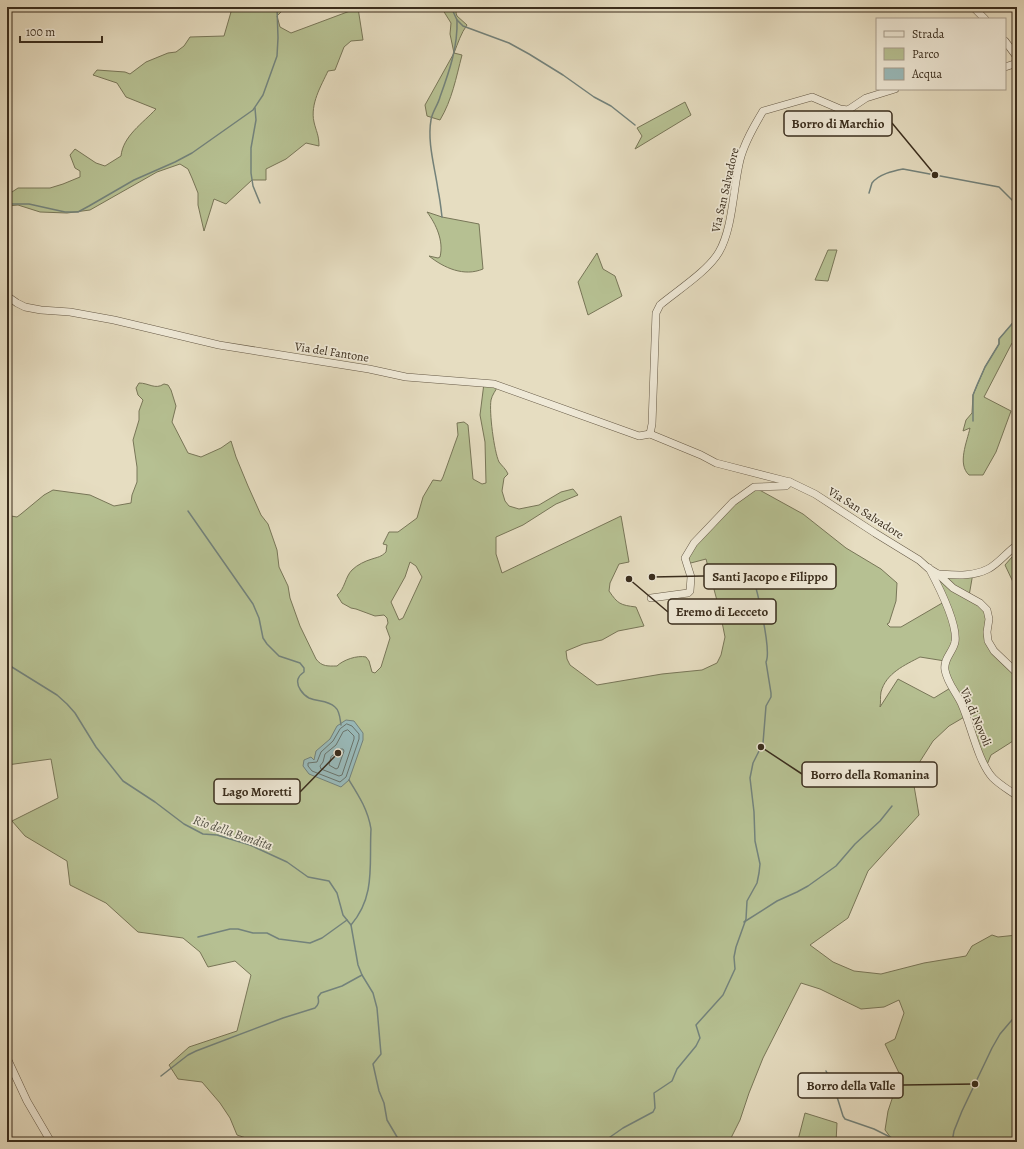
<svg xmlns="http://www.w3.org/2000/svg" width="1024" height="1149" font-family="Alegreya,serif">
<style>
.green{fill:#b6c092;stroke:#787658;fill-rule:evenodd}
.water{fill:#99baba;stroke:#73827b}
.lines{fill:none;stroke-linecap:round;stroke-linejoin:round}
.shore{stroke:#6a746c;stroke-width:1}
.stream{stroke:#73827b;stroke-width:1.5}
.minor-casing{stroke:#655946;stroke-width:8}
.minor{stroke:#efe9d7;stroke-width:7}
.labels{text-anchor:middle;stroke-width:3.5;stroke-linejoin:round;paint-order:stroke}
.street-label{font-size:12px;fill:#3a2d1d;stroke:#efe9d7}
.water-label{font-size:13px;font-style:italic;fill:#525044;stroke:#efe9d7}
.leader{fill:none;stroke:#3a2d1d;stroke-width:1.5}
.callout-dot{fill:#3a2d1d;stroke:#efe9d7;stroke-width:1.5}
.callout{fill:#efe9d7;stroke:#3a2d1d;stroke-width:1.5}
.callout-label{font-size:13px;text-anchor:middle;font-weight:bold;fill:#3a2d1d}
</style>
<rect width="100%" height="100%" fill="#e6ddc1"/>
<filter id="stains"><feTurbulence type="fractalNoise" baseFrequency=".005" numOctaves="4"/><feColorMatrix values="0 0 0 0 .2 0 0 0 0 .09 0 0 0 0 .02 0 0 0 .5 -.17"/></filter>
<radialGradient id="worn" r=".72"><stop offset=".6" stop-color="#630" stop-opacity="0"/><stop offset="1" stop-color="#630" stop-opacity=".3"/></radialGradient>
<g class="green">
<path d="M223,7H286L277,16L280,27L291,33L358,8L363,40L351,41L344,47L335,70L328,71C321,86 310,104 314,122C316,131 319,135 319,146L306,143L286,159L266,169V180H252L226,204L214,199L204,231L198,205V193L192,178L188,169L180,164L157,172L90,210L67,213L40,212L18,205L7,206V193L12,192L18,188H50L63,184L80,177V171L75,168L70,155L75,149L96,163L105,166L121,156C123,136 143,123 156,109L126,97L117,83L93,75L97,70L125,72L130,74L146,62L168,53L176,52L184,46L190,37L224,36L231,12Z"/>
<path d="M441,7H457L456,13L457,16L467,25C461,33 458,43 454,53L462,55C456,78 452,100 440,120L427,116L425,105L454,53L450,34L451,23Z"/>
<path d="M685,102L691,115L635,149L642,136L637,128Z"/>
<path d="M427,212L442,217L479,224L483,269C464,277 444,268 429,256L438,258L440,257C444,241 436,224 427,212Z"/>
<path d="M828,250H837L828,281L815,280Z"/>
<path d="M597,253L603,269L615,276L622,296L588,315L578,282Z"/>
<path d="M1017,318V347L1012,343L984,397L1011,411L996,452L983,475H969C957,464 967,442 970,428L963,431L966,420L972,413L973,395L985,367L999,344V339Z"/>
<path d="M139,383C149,383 155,390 164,384L168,385L171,390L176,406L172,422L188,453L201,457L221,448L231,441L236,457L248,486L261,515L268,524L277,550L279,567L288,586L290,598L300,626L316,659C322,667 328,666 337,666C343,660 357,655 366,657L369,661L372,672L375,673L381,667L390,638L386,627L388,623L387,618L384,615L375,616L356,609L351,608L342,603L337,595C345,589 345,577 352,570C357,565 365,561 372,559C378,557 381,557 386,552L387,545L383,544L389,532H398L417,518L423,497L433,480L441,481L443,477L458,435L457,423L464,422L468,425L473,479L482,484L486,483L485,442L480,415L484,383L498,386C496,390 492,395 491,400C489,412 494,451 499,462C502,466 506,469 508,474L504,478L502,491L505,501L509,506L519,509L539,505L561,492L573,489L578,495L556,504L523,525L496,537V554L502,573L621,516L629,562L619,564L610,583L609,591C618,604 620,605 636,607L644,626L618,631L602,640L583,644L566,651L567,659L570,665L597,685L662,674L702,670L717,663L721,655L725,637L720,612L706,559L687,564L694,543L754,487L803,514L846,548L881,569L897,583L896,601L889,623L887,624L890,627H901L944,602L934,578L938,574L973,573L969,596L987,610L988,641L1017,673V747L1013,741L991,755L986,767L966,716L949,726L933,741L912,774L919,815L868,871L848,918L810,945L833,962L854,971L881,974L924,963L966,956L972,946L992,935L998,937L1017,935V1142H894L885,1130L888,1111L900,1075L885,1044L895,1039L904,1013L899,1000L884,1007L861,1009L820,989L801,983L763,1058L749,1093L740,1120L729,1142H258L237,1135L230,1118L220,1103L202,1082L178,1079L169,1065L189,1047L237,1031L251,975L235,961L208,967L200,952L183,938L138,932L106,903L70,885L67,861L25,836L12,821L58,798L51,759L7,765V513L11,516L17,517L21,514L44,495L53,490L90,495L114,506L131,503L132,495L137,482V467L133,440L139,420V411L143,400L138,395L136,388ZM410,562L416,566L422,577L403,618L399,620L391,602L405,577ZM920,657L945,661L952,687L934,698L898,679L880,707C881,702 880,697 881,692C886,673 905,665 920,657Z"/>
<path d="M1012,557H1017V583L1013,582L1005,565Z"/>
<path d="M805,1113L837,1123L836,1142H796L798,1140Z"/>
</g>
<path class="water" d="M346,720L354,721L363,733V740L349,780L341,787L309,774L303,766L304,760L311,757L314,760L316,751L330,739L337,726Z"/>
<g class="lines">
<g class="shore">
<path d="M347,724L352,726L359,734V739L346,777L340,782L312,771L308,766V763L317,762L321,752L333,741L340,729Z"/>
<path d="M348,730L354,736V739L342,775L339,776L321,769L320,766L323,762L325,754L336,745L343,732Z"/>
<path d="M341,749H343L344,751L338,768L336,769L329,765L331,757Z"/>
</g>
<g class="stream">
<path d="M451,7L457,20L463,26L509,43L529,54L563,75L594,97L611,106L635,125"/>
<path d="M255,108L256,120L251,148V173L253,186L260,203"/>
<path d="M869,193C870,190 871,186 872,183C879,174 893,171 903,169L999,187L1017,205"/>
<path d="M7,204H29L65,212H78L89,206L134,180L175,162L192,153L253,110L263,95L277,56L278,38L277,7"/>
<path d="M442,217C441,208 440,199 438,190C435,168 427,142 431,120C432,112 438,105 440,97C449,72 458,47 457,20"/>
<path d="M973,421V395L977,385L985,367L999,344V339L1017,318"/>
<path d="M188,511L253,604L259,618L263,638L267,644L279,656L300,663L304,668V672C301,674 299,676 298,679C296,686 303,695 309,698C318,702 327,700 335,707C340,711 340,719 341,725"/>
<path d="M7,664L57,695L67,704L75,713L96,747L123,781L155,802L184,824L203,834L217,835L250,845L287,862L308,877L329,881L337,893L343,915L351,925L358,965L362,975L373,993L377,1008L381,1054L373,1064L379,1091L384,1103L387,1120L400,1142"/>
<path d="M349,780C359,796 368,810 371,829C369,864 376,896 351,925"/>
<path d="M744,922L777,901L797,892L808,886L836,866L855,844L880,821L892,806"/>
<path d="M198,937L230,929H238L253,933H267L279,939L310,943L322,938L347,920"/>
<path d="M826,1071L833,1084L843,1116L845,1119L874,1129L900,1142"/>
<path d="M161,1076L188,1055L196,1051L283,1018L315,1008C319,1004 319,1002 318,997L321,993L342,986L362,975"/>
<path d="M603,1142L623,1128L653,1112L655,1108L654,1093L672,1081L677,1069L696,1046L700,1038L696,1025L723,995L735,969L734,957L736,947L746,919L747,901L757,883L759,873L760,864L755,841L754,812L750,778L753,763L763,743L766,706L771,697V693L766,662C772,650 756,584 750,569"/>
<path d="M952,1142L954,1131L962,1111L992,1048L1000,1034L1017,1014"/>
</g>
<defs>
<g id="minor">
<path d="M973,7L985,19"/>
<path d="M1005,41L1017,57"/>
<path d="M1005,67L1017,63"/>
<path d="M7,296L17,303L25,307L41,310L70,312L114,320L219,345L369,369L406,377L494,384L639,436L650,434L701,455L716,463L790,482L815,494L875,533L919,560L928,568L938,574L953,588L980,603L987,610L989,619L987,632L988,641L994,651L1017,673"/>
<path d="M650,434L652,424L656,313L660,305C678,290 708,271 719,252C733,228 733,188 740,160C744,143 754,126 763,111L812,97L840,109L848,110L866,98L895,89"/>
<path d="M929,568C938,585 958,624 955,642C953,652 943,659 945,670C947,683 957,693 962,705C971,725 978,762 993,778C1000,785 1009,790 1017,796"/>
<path d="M938,574C955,575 972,577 988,569C998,564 1007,552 1017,545"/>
<path d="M651,598L688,593L690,591L691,577L685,558L694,543L733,502L754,487L786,486L790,482"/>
<path d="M7,1058L27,1101L51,1142"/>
</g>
</defs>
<use href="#minor" class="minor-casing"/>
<use href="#minor" class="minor"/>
</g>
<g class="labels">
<g class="street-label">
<text transform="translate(725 190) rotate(-77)" y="4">Via San Salvadore</text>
<text transform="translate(332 352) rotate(9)" y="4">Via del Fantone</text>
<text transform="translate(866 513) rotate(32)" y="4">Via San Salvadore</text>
<text transform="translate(976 717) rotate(67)" y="4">Via di Novoli</text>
</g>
<g class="water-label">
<text transform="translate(233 832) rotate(19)" y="5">Rio della Bandita</text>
</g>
</g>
<path class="leader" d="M935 175L892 123M652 577L704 576M629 579L668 612M761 747L802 774M338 753L300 792M975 1084L903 1085"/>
<g class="callout-dot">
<circle cx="935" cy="175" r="4"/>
<circle cx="652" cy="577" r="4"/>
<circle cx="629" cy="579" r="4"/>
<circle cx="761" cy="747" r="4"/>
<circle cx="338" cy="753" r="4"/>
<circle cx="975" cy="1084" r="4"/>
</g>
<g class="callout">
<rect x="784" y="111" width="108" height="25" rx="4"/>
<rect x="704" y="564" width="132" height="25" rx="4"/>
<rect x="668" y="599" width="108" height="25" rx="4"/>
<rect x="802" y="762" width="135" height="25" rx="4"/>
<rect x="214" y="779" width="86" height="25" rx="4"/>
<rect x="798" y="1073" width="105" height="25" rx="4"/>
</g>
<g class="callout-label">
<text x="838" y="128">Borro di Marchio</text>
<text x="770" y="581">Santi Jacopo e Filippo</text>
<text x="722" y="616">Eremo di Lecceto</text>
<text x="870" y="779">Borro della Romanina</text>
<text x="257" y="796">Lago Moretti</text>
<text x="851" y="1090">Borro della Valle</text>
</g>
<rect width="1024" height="1149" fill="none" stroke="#e6ddc1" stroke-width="24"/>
<rect x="8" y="8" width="1008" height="1133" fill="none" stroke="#3a2d1d" stroke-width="2"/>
<rect x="12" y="12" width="1000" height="1125" fill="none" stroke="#3a2d1d"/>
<rect x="876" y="18" width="130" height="72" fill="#efe9d7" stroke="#a79e8d"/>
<rect x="884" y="31" width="20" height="6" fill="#efe9d7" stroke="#a79e8d"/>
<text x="912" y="38" font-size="12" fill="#3a2d1d">Strada</text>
<rect x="884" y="48" width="20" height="12" fill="#b6c092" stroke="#a79e8d"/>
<text x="912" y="58" font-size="12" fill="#3a2d1d">Parco</text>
<rect x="884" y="68" width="20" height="12" fill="#99baba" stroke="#a79e8d"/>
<text x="912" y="78" font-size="12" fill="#3a2d1d">Acqua</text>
<path d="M20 36v6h82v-6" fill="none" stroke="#3a2d1d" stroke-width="2"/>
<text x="26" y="36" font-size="12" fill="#3a2d1d" stroke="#efe9d7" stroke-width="3" paint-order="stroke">100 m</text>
<rect width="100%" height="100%" filter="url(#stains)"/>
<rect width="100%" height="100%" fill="url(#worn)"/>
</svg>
